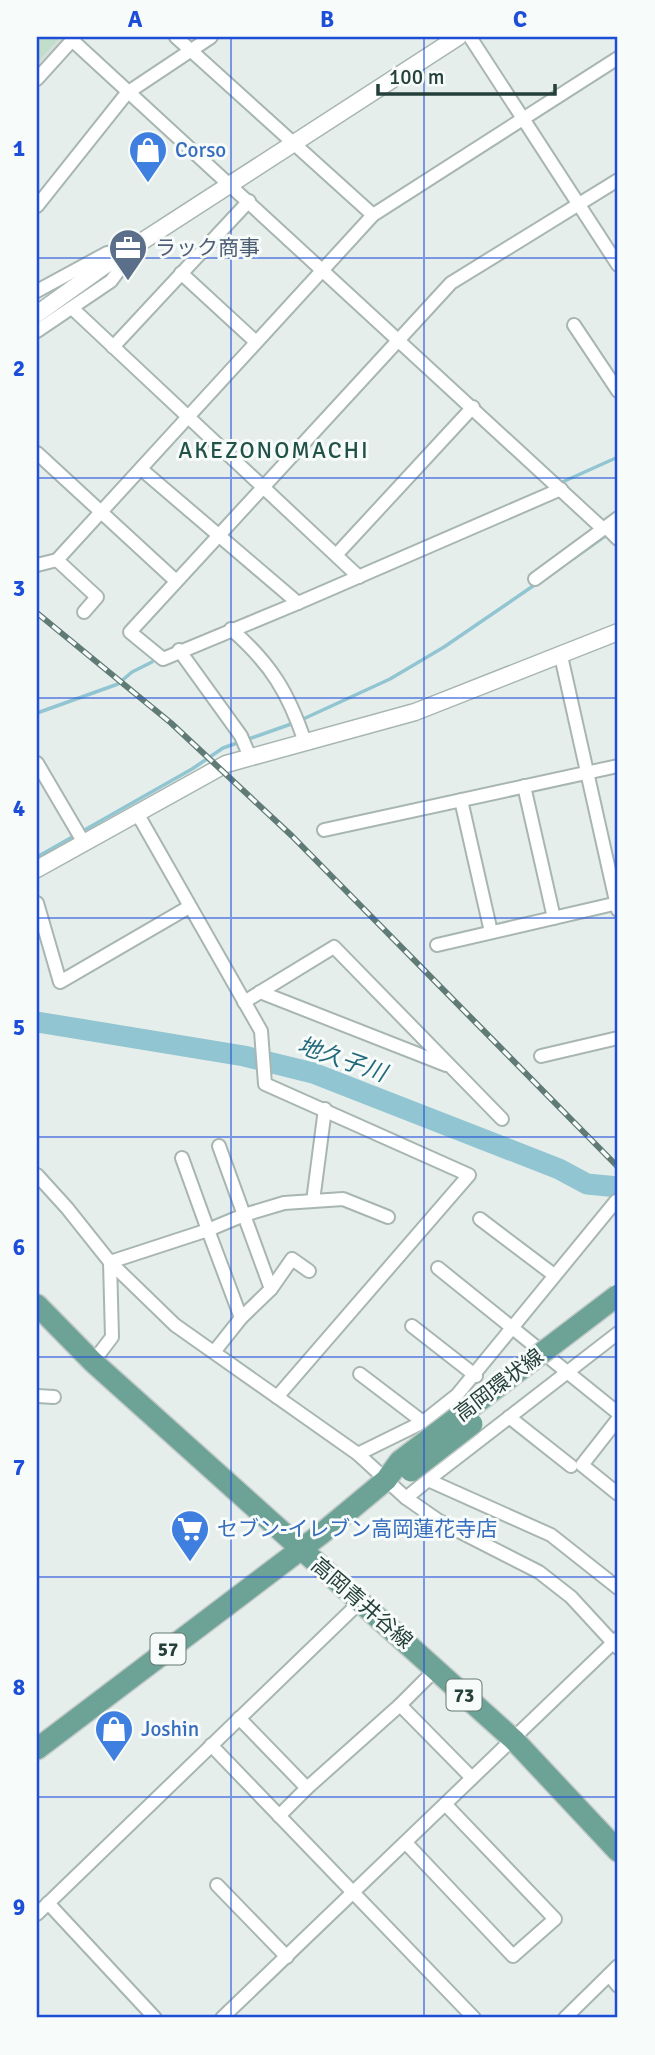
<svg xmlns="http://www.w3.org/2000/svg" width="655" height="2055" font-family="Signika,'Noto Sans JP',sans-serif">
<style>
.built{fill:#d4deda}
.pitch{fill:#c0dec9}
.lines{fill:none;stroke-linecap:round;stroke-linejoin:round}
.stream{stroke:#91c5d1;stroke-width:3.5}
.river{stroke:#91c5d1;stroke-width:21}
.minor-casing{stroke:#a8b6b2;stroke-width:16}
.tertiary-casing{stroke:#a8b6b2;stroke-width:19}
.primary-casing{stroke:#c2cac8;stroke-width:24}
.minor{stroke:#fff;stroke-width:12}
.tertiary{stroke:#fff;stroke-width:16}
.primary{stroke:#6da296;stroke-width:21}
.rail-casing{stroke:#607b75;stroke-width:6}
.rail{stroke:#f7fbf9;stroke-width:3.5;stroke-dasharray:10;stroke-linecap:butt}
.primary-bridge-casing{stroke:#c2cac8;stroke-width:24;stroke-linecap:butt}
.primary-bridge{stroke:#6da296;stroke-width:21}
.grid{fill:none;stroke:#1d4ed8;stroke-width:2;stroke-opacity:0.55}
.labels{text-anchor:middle;stroke-width:6;stroke-linejoin:round;paint-order:stroke}
.shield{fill:#f7fbf9;stroke:#647873;stroke-width:2}
.shield-label{font-size:19px;font-weight:bold;fill:#25403a}
.shop-label{font-size:21px;fill:#366cbe;stroke:#f7fbf9;text-anchor:start}
.service-label{font-size:21px;fill:#4e5e75;stroke:#f7fbf9;text-anchor:start}
.street-label{font-size:21px;fill:#25403a;stroke:#f7fbf9}
.neighbourhood-label{font-size:23px;letter-spacing:2px;fill:#215248;stroke:#f7fbf9}
.water-label{font-size:23px;font-style:italic;fill:#21697b;stroke:#f7fbf9}
.neatline{fill:none;stroke:#1d4ed8;stroke-width:2.5}
.grid-label{font-size:23px;text-anchor:middle;font-weight:bold;fill:#1d4ed8}
</style>
<rect width="100%" height="100%" fill="#e6eeeb"/>
<path class="built" d="M37,37H73L37,77Z"/>
<path class="pitch" d="M37,37H60L37,63Z"/>
<g class="lines">
<g class="stream">
<path d="M558,484L618,457"/>
<path d="M574,558L608,534"/>
<path d="M37,713L118,684L132,672L152,662"/>
<path d="M301,720L390,679L444,647L536,584"/>
<path d="M37,857L192,769L223,748L294,723"/>
</g>
<path class="river" d="M37,1022L244,1056L313,1073L559,1169L587,1184L618,1187"/>
<defs>
<g id="minor">
<path d="M176,37L373,215"/>
<path d="M470,37L618,265"/>
<path d="M72,40L602,528L609,530L618,539"/>
<path d="M37,79L75,37"/>
<path d="M37,206L127,93L211,37"/>
<path d="M181,273L256,342"/>
<path d="M37,291L107,253L126,249"/>
<path d="M72,308L359,577"/>
<path d="M574,325L618,391"/>
<path d="M37,331L111,281L134,250"/>
<path d="M113,347L249,201"/>
<path d="M37,453L176,581"/>
<path d="M141,469L298,603"/>
<path d="M561,489L298,603L163,659L130,632L451,283L618,180"/>
<path d="M337,554L473,407"/>
<path d="M57,560L97,597L84,612"/>
<path d="M37,565L57,560L373,215L618,58"/>
<path d="M535,579L618,518"/>
<path d="M231,629C271,664 288,692 305,742"/>
<path d="M179,650L241,736L250,757"/>
<path d="M561,656L618,910"/>
<path d="M37,763L84,843"/>
<path d="M524,786L554,918"/>
<path d="M461,800L491,932"/>
<path d="M137,813L261,1031L265,1084L469,1175L277,1397"/>
<path d="M324,830L618,766"/>
<path d="M37,903L60,982L189,907"/>
<path d="M437,945L618,903"/>
<path d="M260,992L446,1065"/>
<path d="M244,1002L334,947L502,1119"/>
<path d="M541,1056L618,1038"/>
<path d="M182,1158L208,1230L244,1215L219,1146"/>
<path d="M37,1175L67,1208L110,1262L175,1325L358,1454L406,1498L439,1521L539,1572L571,1597L618,1648"/>
<path d="M313,1201L325,1109"/>
<path d="M480,1219L554,1275"/>
<path d="M110,1262L208,1230L241,1318L214,1352"/>
<path d="M438,1268L618,1413"/>
<path d="M271,1289L292,1259L309,1271"/>
<path d="M241,1318L271,1289L244,1215L284,1203L343,1199L388,1217"/>
<path d="M412,1326L476,1376"/>
<path d="M93,1362L112,1337L110,1262"/>
<path d="M360,1374L423,1422"/>
<path d="M37,1396L54,1397"/>
<path d="M509,1417L571,1466"/>
<path d="M618,1419L582,1465L618,1494"/>
<path d="M358,1454L423,1422L457,1395L616,1201"/>
<path d="M428,1480L618,1333"/>
<path d="M406,1498L428,1480L551,1535L618,1588"/>
<path d="M400,1705L436,1669"/>
<path d="M239,1718L307,1788L279,1816"/>
<path d="M211,1745L474,2018"/>
<path d="M307,1788L400,1705L472,1778"/>
<path d="M406,1843L513,1956L555,1919L446,1805"/>
<path d="M217,1885L287,1957"/>
<path d="M48,1903L155,2018"/>
<path d="M37,1914L361,1601"/>
<path d="M609,1975L618,1986"/>
<path d="M222,2018L618,1638"/>
<path d="M565,2018L618,1966"/>
</g>
<g id="tertiary">
<path d="M37,314L104,266L458,37"/>
<path d="M37,869L226,764L415,712L618,632"/>
</g>
<g id="primary">
<path d="M37,1305L93,1362L514,1740L618,1851"/>
<path d="M37,1749L321,1534L386,1480L400,1461"/>
</g>
</defs>
<use href="#minor" class="minor-casing"/>
<use href="#tertiary" class="tertiary-casing"/>
<use href="#primary" class="primary-casing"/>
<use href="#minor" class="minor"/>
<use href="#tertiary" class="tertiary"/>
<use href="#primary" class="primary"/>
<defs>
<path id="rail" d="M37,613L171,723L292,836L618,1167"/>
</defs>
<use href="#rail" class="rail-casing"/>
<use href="#rail" class="rail"/>
<defs>
<g id="primary-bridge">
<path d="M400,1461L618,1295"/>
<path d="M411,1471L472,1424"/>
</g>
</defs>
<use href="#primary-bridge" class="primary-bridge-casing"/>
<use href="#primary-bridge" class="primary-bridge"/>
</g>
<path class="grid" d="M231,37V2018M424,37V2018M37,258H618M37,478H618M37,698H618M37,918H618M37,1137H618M37,1357H618M37,1577H618M37,1797H618"/>
<defs>
<symbol id="shop-pin" viewBox="-11 -11 22 30"><path d="M0 17L-7.5 6A9.5 9.5 0 1 1 7.5 6Z" fill="#3f7fe0" stroke="#f7fbf9"/><path d="M-5-2.5h2.3a2.7 3.5 0 0 1 5.4 0H5L5.5 6h-11ZM-1.5-2.5h3a1.5 2.3 0 0 0-3 0Z" fill="#fff"/></symbol>
<symbol id="office-pin" viewBox="-11 -11 22 30"><path d="M0 17L-7.5 6A9.5 9.5 0 1 1 7.5 6Z" fill="#5c6f8a" stroke="#f7fbf9"/><path d="M-6-3h4V-5.5h4V-3h4V5H-6ZM-1-4.5V-3h2v-1.5ZM-6 0V1H6V0Z" fill="#fff"/></symbol>
<symbol id="supermarket-pin" viewBox="-11 -11 22 30"><path d="M0 17L-7.5 6A9.5 9.5 0 1 1 7.5 6Z" fill="#3f7fe0" stroke="#f7fbf9"/><path d="M-6-5.5h2.5l.6 2H6L4.5 2H-2.5L-4.4-4H-6ZM-1.5 3.2a1.3 1.3 0 1 0 .1 0ZM3 3.2a1.3 1.3 0 1 0 .1 0Z" fill="#fff"/></symbol>
</defs>
<g fill-rule="evenodd">
<use href="#shop-pin" x="126" y="128" width="44" height="60"/>
<use href="#office-pin" x="106" y="226" width="44" height="60"/>
<use href="#supermarket-pin" x="168" y="1507" width="44" height="60"/>
<use href="#shop-pin" x="92" y="1707" width="44" height="60"/>
</g>
<g class="labels">
<g class="shield">
<rect x="150.5" y="1633.5" width="35" height="31" rx="5"/>
<rect x="446.5" y="1679.5" width="35" height="31" rx="5"/>
</g>
<g class="shield-label">
<text x="168" y="1656">57</text>
<text x="464" y="1702">73</text>
</g>
<g class="shop-label">
<text x="175" y="157">Corso</text>
<text x="217" y="1536">セブン-イレブン高岡蓮花寺店</text>
<text x="141" y="1736">Joshin</text>
</g>
<g class="service-label">
<text x="155" y="255">ラック商事</text>
</g>
<g class="street-label">
<text transform="translate(499 1385) rotate(-37)" y="7">高岡環状線</text>
<text transform="translate(362 1603) rotate(41)" y="7">高岡青井谷線</text>
</g>
<g class="neighbourhood-label">
<text x="274" y="458">AKEZONOMACHI</text>
</g>
<g class="water-label">
<text transform="translate(342 1059) rotate(19)" y="8">地久子川</text>
</g>
</g>
<rect width="655" height="2055" fill="none" stroke="#f7fbf9" stroke-width="77"/>
<path d="M378 84v10h177v-10" fill="none" stroke="#25403a" stroke-width="3.5"/>
<text x="389" y="84" font-size="21" fill="#25403a" stroke="#f7fbf9" stroke-width="5" paint-order="stroke">100 m</text>
<rect x="38" y="38" width="578" height="1978" class="neatline"/>
<g class="grid-label">
<text x="135" y="27">A</text>
<text x="327" y="27">B</text>
<text x="520" y="27">C</text>
<text x="19" y="156">1</text>
<text x="19" y="376">2</text>
<text x="19" y="596">3</text>
<text x="19" y="816">4</text>
<text x="19" y="1035">5</text>
<text x="19" y="1255">6</text>
<text x="19" y="1475">7</text>
<text x="19" y="1695">8</text>
<text x="19" y="1915">9</text>
</g>
</svg>
